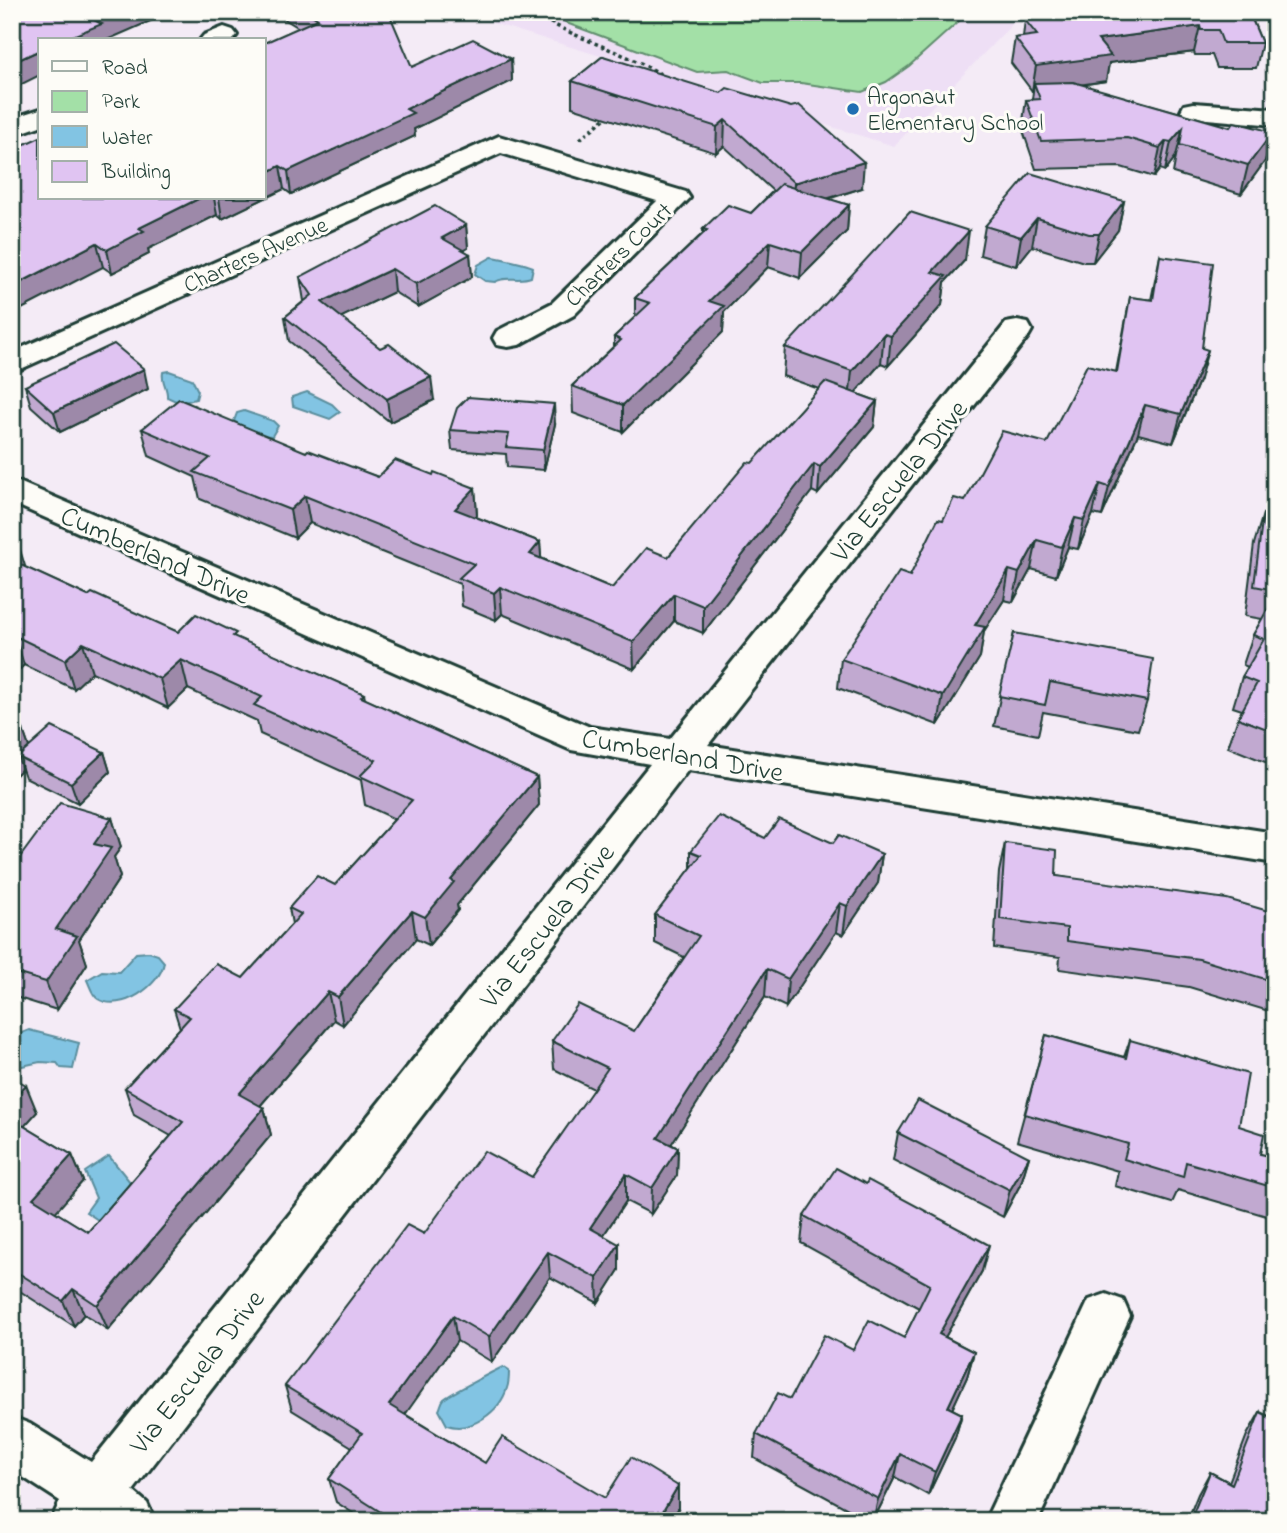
<svg xmlns="http://www.w3.org/2000/svg" width="1287" height="1533" font-family="'Indie Flower',sans-serif">
<style>
.built{fill:#eedff5}
.green{fill:#a3e0a7;stroke:#618e6e;stroke-width:2}
.water{fill:#82c4e3;stroke:#5a8e9d;stroke-width:2}
.lines{fill:none;stroke-linecap:round;stroke-linejoin:round}
.street-casing{stroke:#1f3d34;stroke-width:6}
.path{stroke:#1f3d34;stroke-width:3.5;stroke-dasharray:3.5 3.5;stroke-linecap:butt}
.street{fill:#fdfcf7;fill-rule:evenodd}
.wall{fill:#c1a9d0;stroke:#1f3d34;stroke-width:2}
.shaded-wall{fill:#9d89a9;stroke:#1f3d34;stroke-width:2}
.building{fill:#e0c4f2;stroke:#1f3d34;stroke-width:2}
.poi-dot{fill:#1f6fb2;stroke:#fdfcf7;stroke-width:2.5}
.labels{text-anchor:middle;stroke-width:6;stroke-linejoin:round;paint-order:stroke}
.far-poi-label{font-size:23px;fill:#1f3d34;stroke:#fdfcf7;text-anchor:start}
.far-street-label{font-size:23px;fill:#1f3d34;stroke:#fdfcf7}
.street-label{font-size:28px;fill:#1f3d34;stroke:#fdfcf7}
</style>
<rect width="100%" height="100%" fill="#f4ebf6"/>
<filter id="ink" filterUnits="userSpaceOnUse"><feTurbulence type="fractalNoise" baseFrequency=".0143" numOctaves="2"/><feDisplacementMap in="SourceGraphic" scale="14" xChannelSelector="R" yChannelSelector="G"/><feConvolveMatrix kernelMatrix="1 2 1 2 8 2 1 2 1" color-interpolation-filters="sRGB"/></filter>
<g filter="url(#ink)">
<path class="built" d="M457,12H1024L894,146Z"/>
<path class="green" d="M548,12H969L909,66L886,82L862,92L801,83H763L728,70L697,72L569,24Z"/>
<g class="water">
<path d="M492,257C500,258 527,264 533,267L531,277C519,282 506,275 495,282L485,281L475,274L478,265Z"/>
<path d="M169,371L192,379L198,391L196,399L180,403L167,397C168,388 161,382 163,372Z"/>
<path d="M307,392L332,404L340,412L330,419L293,406L292,397Z"/>
<path d="M244,411L273,421L278,426L272,436L257,435L234,421L237,413Z"/>
<path d="M149,952L158,955L164,962C161,985 121,1013 98,999C92,995 90,986 87,980L102,971L119,972L136,953Z"/>
<path d="M29,1030L79,1043L73,1069L61,1068L57,1063L40,1062L18,1067L12,1064V1037Z"/>
<path d="M109,1156L139,1193L110,1228L86,1212L96,1198L85,1172Z"/>
<path d="M503,1367L509,1371C509,1377 509,1383 507,1388C500,1412 470,1433 447,1425L439,1410C441,1407 441,1402 444,1399C448,1395 496,1370 503,1367Z"/>
</g>
<g class="lines">
<defs>
<g id="street">
<path d="M224,27L233,30L237,35L233,40H200L204,35Z"/>
<path d="M1194,103L1275,109V125L1184,117L1181,111L1184,105Z"/>
<path d="M40,109V126L12,136V118Z"/>
<path d="M499,136L686,192L690,198L574,315L519,345L508,347L497,345L493,338L497,331L552,303L657,201L501,153L12,373V352Z"/>
<path d="M1017,321L1028,323L1032,330L1028,337L708,745L1275,833V863L688,770L133,1491L147,1503L155,1521H51L60,1501L12,1470V1417L30,1424L91,1462L650,764L571,750L12,503V479L590,727L670,739L1006,323Z"/>
<path d="M1106,1294L1123,1300L1130,1316L1038,1521H985L1089,1300Z"/>
</g>
</defs>
<use href="#street" class="street-casing"/>
<g class="path">
<path d="M532,12C572,38 618,49 659,73L655,76"/>
<path d="M580,139L608,116"/>
</g>
<use href="#street" class="street"/>
</g>
<g class="wall">
<path d="M273,12H373L412,67L511,59L512,81L414,129L415,136L291,194L284,189L222,219L217,215L148,249L149,254L112,273L103,267L40,198H264L299,28Z"/>
<path d="M1249,12L1262,43L1256,68H1217L1212,55H1195L1194,52L1109,63L1106,81L1081,85L1230,127L1273,132L1265,161L1241,194L1173,173L1176,156L1165,171L1160,169L1154,177L1121,167L1036,169L1022,128L1026,100H1032L1033,91H1032L1011,63L1015,38L1023,37L1025,20Z"/>
<path d="M603,56L862,188L828,199L849,205L847,231L800,278L768,267L724,312L723,332L623,432L573,413L572,386L614,346V337L635,317V298L703,233V229L751,213L773,191L724,146L716,153L572,107V81Z"/>
<path d="M1124,201L1118,230L1093,262H1084L1032,246L1016,266L980,255L985,226Z"/>
<path d="M466,225L468,248L463,250L470,254L472,277L418,307L394,292L341,317L434,400L390,422L289,341L285,317L304,301L300,277Z"/>
<path d="M1160,256L1202,348L1200,379L1173,443L1138,434L1102,516L1093,514L1078,549L1068,547L1056,576L1031,569L1013,602L1004,600L984,631L980,657L938,725L838,688L841,659L910,576L943,520L965,501L1047,443L1116,372L1130,297L1151,300Z"/>
<path d="M965,260L945,282L942,305L888,366L881,363L855,393L877,401L874,427L818,494L812,491L703,633L674,621L634,669L502,614L496,620L462,606L460,584L310,523L295,538L200,499L195,477L149,456L142,429L306,452L378,477L433,475L475,488L477,515L476,517L540,542L541,558L612,588L668,557L819,389L783,376L785,347Z"/>
<path d="M25,386L148,389L60,432L31,406Z"/>
<path d="M555,424L544,470L507,467L506,454L452,450L450,430Z"/>
<path d="M1263,514L1275,516V766L1228,747L1238,718L1242,710L1233,707L1242,677L1248,667L1243,665L1253,635L1262,619L1245,616L1254,544Z"/>
<path d="M12,536L16,537L24,567L88,596L178,632L237,638L364,694L365,699L537,777L539,805L457,905L458,910L429,945L416,939L343,1025L334,1020L260,1106L264,1108L271,1135L108,1330L84,1314L74,1326L12,1286V1077L37,1112L24,1126L72,1155L83,1181L55,1212L88,1232L171,1136L134,1115L125,1088L180,1028L174,1009L243,978L292,924L289,908L335,885L395,819L365,805L361,780L260,734L257,721L188,689L168,708L92,672L74,689L24,665L17,672L12,670Z"/>
<path d="M1014,633L1147,701L1138,730L1043,712L1038,735L994,726Z"/>
<path d="M23,730L29,747L104,752L110,772L78,803L25,777L22,769L12,779Z"/>
<path d="M112,818L121,847L114,857L120,877L79,940L87,964L57,1010L12,996V868Z"/>
<path d="M765,838L833,843L882,854L878,883L843,935L836,932L786,1007L765,997L671,1144L678,1148L677,1175L651,1214L626,1201L603,1236L619,1270L598,1303L550,1277L492,1362L457,1341L405,1414L485,1463L605,1498L678,1509L671,1521H365L336,1502L329,1479L352,1447L292,1410L285,1386L424,1234L532,1177L594,1089L554,1069L552,1041L634,1031L684,957L655,943V915L691,868V851Z"/>
<path d="M1005,843L1056,876L1275,913V1013L1189,987L1059,969L1060,957L994,948L999,872Z"/>
<path d="M1046,1035L1124,1057L1130,1040L1239,1126L1260,1154L1275,1157V1244L1270,1243V1217L1178,1190L1172,1203L1115,1186L1118,1171L1017,1141Z"/>
<path d="M898,1133L1029,1157L1021,1183L1003,1217L893,1160Z"/>
<path d="M804,1216L982,1271L945,1337L974,1352L967,1377L952,1409L962,1414L955,1438L928,1495L895,1477L873,1521H870L754,1458L756,1434L853,1350L904,1338L919,1308L801,1243Z"/>
<path d="M1275,1309V1371L1273,1313Z"/>
<path d="M1260,1412L1275,1521H1187L1198,1494L1210,1472L1229,1482L1247,1435Z"/>
</g>
<g class="shaded-wall">
<path d="M116,12H171L107,40H63L96,21Z"/>
<path d="M1200,26L1194,52L1109,63L1106,81L1037,91L1034,83L1033,91H1032L1036,66L1098,40Z"/>
<path d="M40,50V75L12,89V63Z"/>
<path d="M511,59L512,81L414,129L415,136L291,194L288,171L406,109Z"/>
<path d="M725,120L724,146L716,153L717,127Z"/>
<path d="M1183,128L1176,156L1165,171L1171,142Z"/>
<path d="M1273,132L1265,161L1241,194L1248,165Z"/>
<path d="M1166,141L1160,169L1154,177L1160,148Z"/>
<path d="M864,162L862,188L793,209L794,183Z"/>
<path d="M280,166L284,189L222,219L219,198H264V174Z"/>
<path d="M200,198H214L217,215L148,249L149,254L112,273L107,250L139,228Z"/>
<path d="M1124,201L1118,230L1093,262L1099,234Z"/>
<path d="M849,205L847,231L800,278L802,252Z"/>
<path d="M1037,218L1032,246L1016,266L1021,237Z"/>
<path d="M466,225L468,248L444,261L442,238Z"/>
<path d="M969,231L965,260L945,282L942,305L888,366L891,336L932,272Z"/>
<path d="M770,242L768,267L724,312L723,332L623,432V405L709,301Z"/>
<path d="M97,243L103,267L12,314V287Z"/>
<path d="M470,254L472,277L418,307L416,284Z"/>
<path d="M392,269L394,292L325,325L322,302Z"/>
<path d="M884,334L881,363L849,400L852,371Z"/>
<path d="M1208,350L1200,379L1173,443L1181,414Z"/>
<path d="M144,369L148,389L60,432L54,412Z"/>
<path d="M431,377L434,400L390,422L387,399Z"/>
<path d="M877,401L874,427L818,494L820,467Z"/>
<path d="M554,404L555,424L544,470L543,450Z"/>
<path d="M1145,405L1138,434L1102,516L1109,487Z"/>
<path d="M814,464L812,491L703,633V606Z"/>
<path d="M1100,484L1093,514L1078,549L1084,520Z"/>
<path d="M475,488L477,515L457,536L455,509Z"/>
<path d="M305,496L310,523L295,538L290,510Z"/>
<path d="M1075,518L1068,547L1056,576L1062,547Z"/>
<path d="M16,537L25,566L12,577V540Z"/>
<path d="M1037,540L1031,569L1013,602L1019,573Z"/>
<path d="M540,542L542,569L530,554Z"/>
<path d="M1009,570L1004,600L984,631L980,657L938,725L943,696L975,625Z"/>
<path d="M500,587L502,614L496,620L494,593Z"/>
<path d="M674,594V621L634,669L633,642Z"/>
<path d="M15,636L24,665L17,672L12,658V638Z"/>
<path d="M83,643L92,672L74,689L65,660Z"/>
<path d="M181,660L188,689L168,708L160,679Z"/>
<path d="M23,730L33,759L18,757L22,769L12,779V740Z"/>
<path d="M104,752L110,772L78,803L71,783Z"/>
<path d="M537,777L539,805L457,905L458,910L429,945L425,917L451,880Z"/>
<path d="M112,818L121,847L114,857L120,877L79,940L87,964L57,1010L46,982L56,929L94,844Z"/>
<path d="M882,854L878,883L843,935L847,906Z"/>
<path d="M840,903L836,932L786,1007L788,979Z"/>
<path d="M412,911L416,939L343,1025L338,997Z"/>
<path d="M767,969L765,997L658,1165V1138Z"/>
<path d="M328,992L334,1020L247,1121L239,1094Z"/>
<path d="M26,1085L37,1112L13,1139L12,1099Z"/>
<path d="M264,1108L271,1135L108,1330L97,1305Z"/>
<path d="M678,1148L677,1175L651,1214L652,1188Z"/>
<path d="M72,1155L83,1181L45,1224L33,1198Z"/>
<path d="M1029,1157L1021,1183L1003,1217L1010,1190Z"/>
<path d="M626,1174V1201L591,1254L590,1228Z"/>
<path d="M619,1244V1270L598,1303L597,1278Z"/>
<path d="M989,1245L982,1271L933,1359L939,1334Z"/>
<path d="M548,1252L550,1277L492,1362L489,1337Z"/>
<path d="M73,1289L84,1314L74,1326L63,1301Z"/>
<path d="M453,1316L457,1341L395,1429L389,1405Z"/>
<path d="M974,1352L967,1377L942,1431L948,1407Z"/>
<path d="M962,1414L955,1438L928,1495L935,1472Z"/>
<path d="M900,1454L895,1477L873,1521L878,1499Z"/>
<path d="M678,1486V1509L671,1521H657Z"/>
</g>
<g class="building">
<path d="M12,12H116L96,21L102,24L63,40H40V50L12,63Z"/>
<path d="M307,12H373L375,15L389,13L412,67L473,39L511,59L406,109L413,113L288,171L280,166L264,174V43L318,19Z"/>
<path d="M1087,12H1249L1262,43H1223L1218,30H1201L1200,26L1098,40L1111,56L1036,66L1015,38L1037,35L1025,20Z"/>
<path d="M603,56L721,93L727,88L791,107L799,105L864,162L794,183L725,120L717,127L572,81Z"/>
<path d="M1073,82L1230,127L1234,122L1273,132L1248,165L1180,145L1183,128L1171,142L1166,141L1160,148L1127,138L1041,141L1026,100L1040,99L1034,83Z"/>
<path d="M40,137V198H200L139,228L144,231L107,250L97,243L12,287V145L16,148Z"/>
<path d="M1030,173L1124,201L1099,234H1089L1037,218L1021,237L985,226Z"/>
<path d="M781,184L849,205L802,252L770,242L709,301L724,306L623,405L572,386L621,340L614,337L650,303L635,298L707,230L703,229L728,205L751,213Z"/>
<path d="M435,206L466,225L442,238L470,254L416,284L392,269L322,302L380,348L389,344L431,377L387,399L285,317L312,295L300,277Z"/>
<path d="M910,212L969,231L932,272L946,276L891,336L884,334L852,371L785,347Z"/>
<path d="M1160,256L1213,263L1202,348L1208,350L1181,414L1145,405L1109,487L1100,484L1084,520L1075,518L1062,547L1037,540L1019,573L1009,570L975,625L985,627L943,696L841,659L899,572L910,576L938,519L943,520L954,498L965,501L1002,431L1047,443L1087,365L1117,372L1130,297L1153,300Z"/>
<path d="M114,344L144,369L54,412L25,386Z"/>
<path d="M825,382L877,401L820,467L814,464L703,606L674,594L633,642L500,587L494,593L459,578L474,564L305,496L290,510L194,472L210,458L142,429L179,399L306,452L308,450L378,477L395,460L433,475L434,472L475,488L455,509L540,542L530,554L612,588L646,548L668,557L747,462L752,463Z"/>
<path d="M468,397L554,404L543,450L506,447L509,434L450,430L457,408Z"/>
<path d="M1263,514L1275,516V590L1254,586Z"/>
<path d="M12,561L88,596L92,593L178,632L196,614L236,633L233,636L364,694L361,697L537,777L451,880L454,882L425,917L412,911L338,997L328,992L239,1094L264,1108L97,1305L73,1289L63,1301L12,1269V1119L72,1155L33,1198L88,1232L183,1122L125,1088L190,1017L174,1009L216,964L243,978L301,914L289,908L317,876L335,885L412,800L360,776L376,760L254,705L262,697L181,660L160,679L83,643L65,660L15,636L12,638Z"/>
<path d="M1275,596V732L1238,718L1257,683L1242,677L1264,639L1253,635Z"/>
<path d="M1014,633L1153,659L1147,701L1050,682L1045,705L999,696Z"/>
<path d="M12,725L23,730L12,740Z"/>
<path d="M52,727L104,752L71,783L18,757Z"/>
<path d="M60,803L112,818L94,844L111,848L56,929L77,936L46,982L12,972V868Z"/>
<path d="M719,816L765,838L779,819L833,843L839,835L882,854L847,906L840,903L788,979L767,969L658,1138L678,1148L652,1188L626,1174L590,1228L619,1244L597,1278L548,1252L489,1337L453,1316L389,1405L485,1463L502,1437L605,1498L631,1457L678,1486L657,1521H395L329,1479L362,1433L285,1386L407,1225L424,1234L484,1151L532,1177L608,1068L552,1041L578,1004L634,1031L699,936L655,915L701,855L691,851Z"/>
<path d="M1005,843L1057,850L1056,876L1227,899L1275,913V982L1199,959L1067,941V928L1000,919Z"/>
<path d="M1046,1035L1126,1058L1130,1040L1248,1074L1239,1126L1264,1134L1260,1154L1275,1157V1188L1186,1162L1183,1177L1124,1159L1128,1144L1025,1114Z"/>
<path d="M12,1077L26,1085L12,1099Z"/>
<path d="M918,1100L1029,1157L1010,1190L898,1133Z"/>
<path d="M836,1168L866,1184L868,1180L989,1245L939,1334L974,1352L948,1407L962,1414L935,1472L900,1454L878,1499L756,1434L778,1393L790,1399L824,1335L853,1350L869,1320L904,1338L930,1285L804,1216Z"/>
<path d="M1260,1412L1275,1419V1521H1190L1210,1472L1232,1484Z"/>
</g>
</g>
<circle class="poi-dot" cx="853" cy="109" r="7"/>
<g class="labels">
<g class="far-poi-label">
<text x="867" y="104">Argonaut<tspan x="867" dy="26">Elementary School</tspan></text>
</g>
<g class="far-street-label">
<text transform="translate(255 254) rotate(-24)" y="8">Charters Avenue</text>
<text transform="translate(618 254) rotate(-44)" y="8">Charters Court</text>
</g>
<g class="street-label">
<text transform="translate(898 480) rotate(-51)" y="10">Via Escuela Drive</text>
<text transform="translate(156 554) rotate(24)" y="10">Cumberland Drive</text>
<text transform="translate(683 754) rotate(10)" y="10">Cumberland Drive</text>
<text transform="translate(546 925) rotate(-52)" y="10">Via Escuela Drive</text>
<text transform="translate(196 1371) rotate(-52)" y="10">Via Escuela Drive</text>
</g>
</g>
<rect width="1287" height="1533" fill="none" stroke="#fdfcf7" stroke-width="42"/>
<rect x="21" y="21" width="1245" height="1491" fill="none" stroke="#1f3d34" stroke-width="2.5" filter="url(#ink)"/>
<rect x="38" y="38" width="228" height="161" fill="#fdfcf7" stroke="#a4b0a9" stroke-width="2"/>
<rect x="52" y="61" width="35" height="10" fill="#fdfcf7" stroke="#a4b0a9" stroke-width="2"/>
<text x="102" y="74" font-size="21" fill="#1f3d34">Road</text>
<rect x="52" y="91" width="35" height="21" fill="#a3e0a7" stroke="#a4b0a9" stroke-width="2"/>
<text x="102" y="108" font-size="21" fill="#1f3d34">Park</text>
<rect x="52" y="126" width="35" height="21" fill="#82c4e3" stroke="#a4b0a9" stroke-width="2"/>
<text x="102" y="144" font-size="21" fill="#1f3d34">Water</text>
<rect x="52" y="161" width="35" height="21" fill="#e0c4f2" stroke="#a4b0a9" stroke-width="2"/>
<text x="102" y="178" font-size="21" fill="#1f3d34">Building</text>
</svg>
